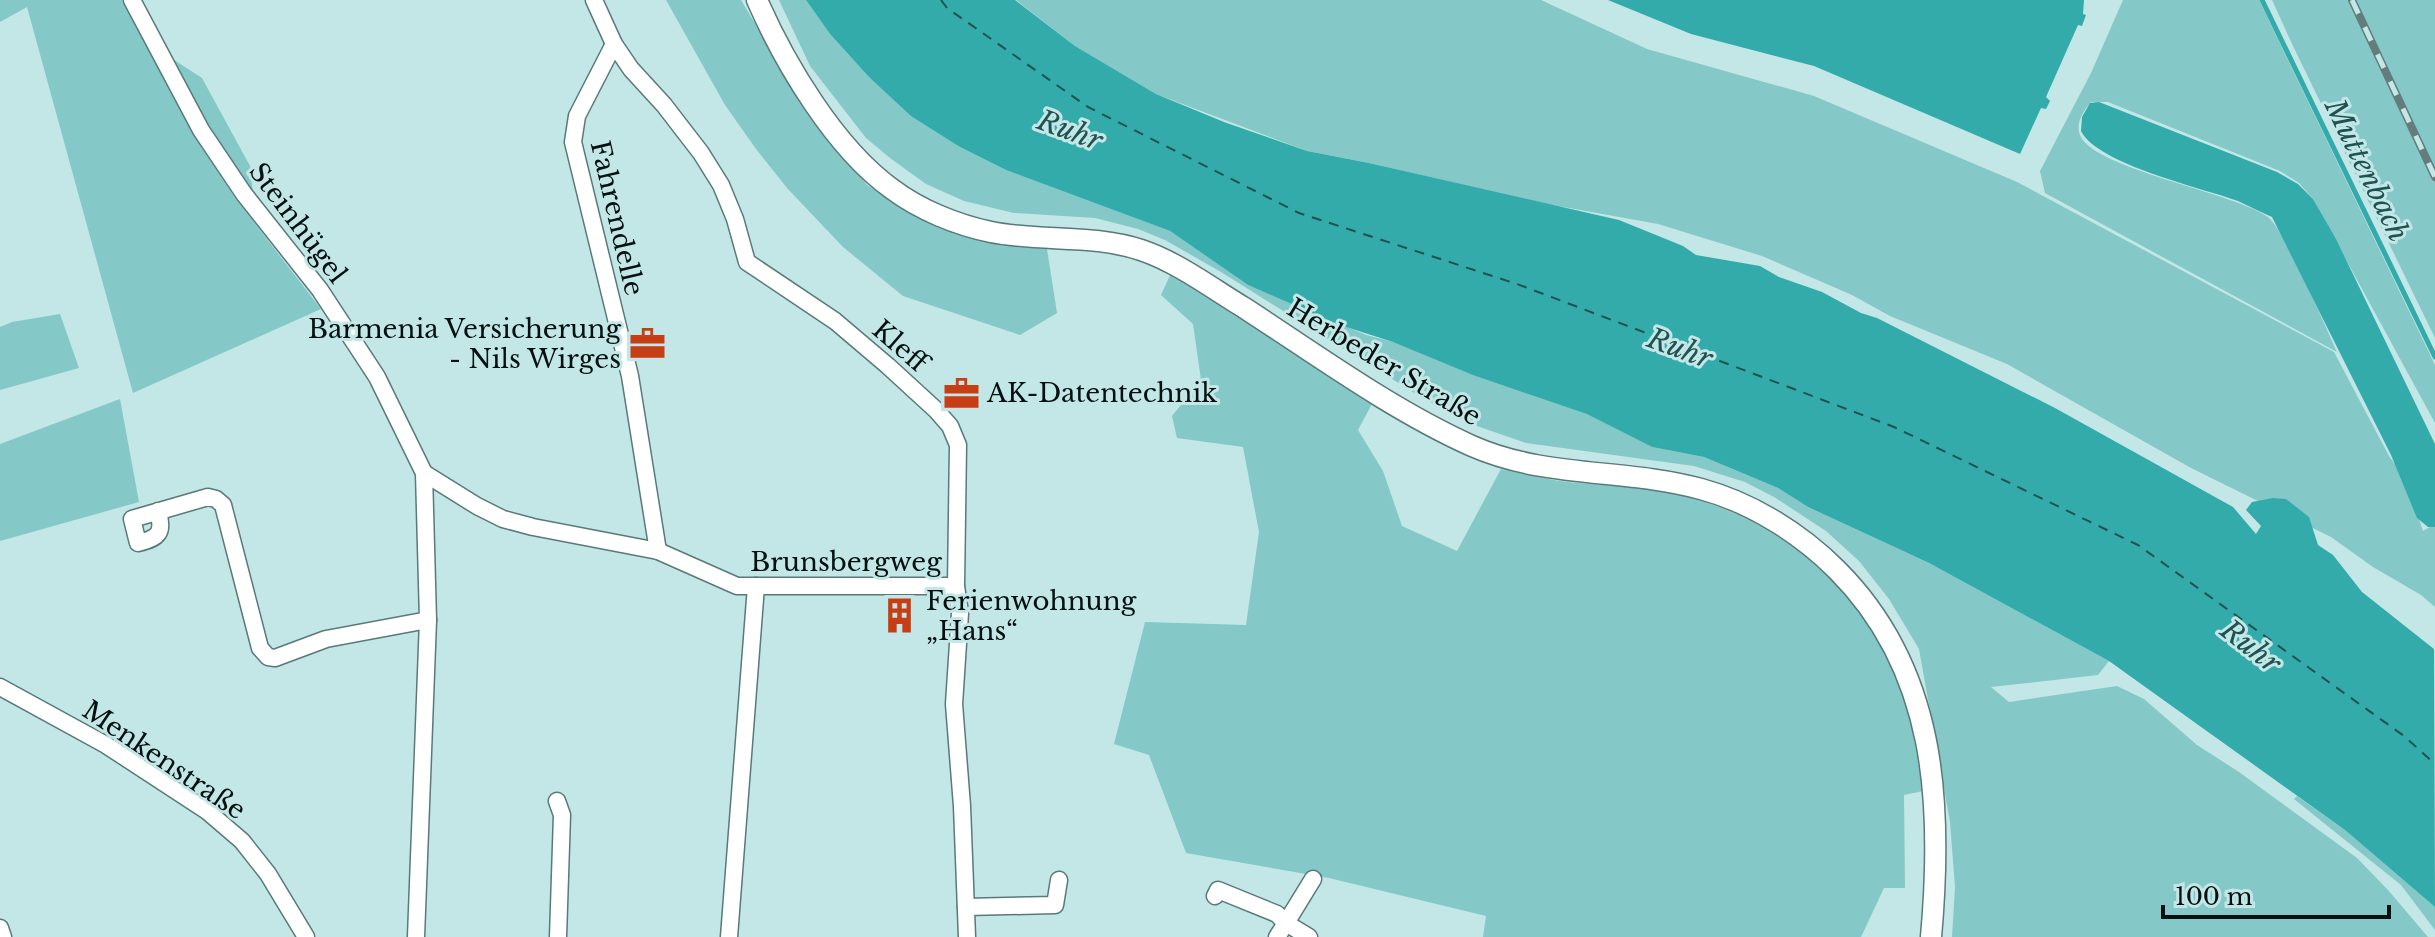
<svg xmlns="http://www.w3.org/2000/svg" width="2435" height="937" font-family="'Libre Baskerville',serif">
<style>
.green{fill:#85c8c8}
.water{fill:#33abab}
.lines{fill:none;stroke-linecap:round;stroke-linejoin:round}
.stream{stroke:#33abab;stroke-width:5}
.ferry{stroke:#205252;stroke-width:2;stroke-dasharray:10 8;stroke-linecap:butt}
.minor-casing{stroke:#587a79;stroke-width:19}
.major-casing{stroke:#587a79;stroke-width:23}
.minor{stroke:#fff;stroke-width:16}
.major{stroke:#fff;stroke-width:20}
.rail-casing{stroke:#647c7b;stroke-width:8}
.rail{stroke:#c2e7e6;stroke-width:5;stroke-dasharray:15;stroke-linecap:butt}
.labels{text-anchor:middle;stroke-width:6;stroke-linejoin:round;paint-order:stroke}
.street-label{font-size:26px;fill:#040f0f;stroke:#c2e7e6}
.poi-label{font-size:26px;fill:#040f0f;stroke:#c2e7e6;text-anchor:start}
.water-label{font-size:28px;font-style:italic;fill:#205252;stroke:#c2e7e6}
</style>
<rect width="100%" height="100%" fill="#c2e7e6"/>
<g class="green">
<path d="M0,0H122L193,134L235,198L321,309L133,393L27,7L0,22Z"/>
<path d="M666,0H741L804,106L867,185L939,228L1002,246L1047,249L1057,313L1020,335L903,296L843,247L787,188L756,149L725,105Z"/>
<path d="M779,0H806L830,34L868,76L960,147L1006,170L1170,231L1248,285L1366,335L1393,342L1588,414L1652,447L1704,457L1778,488L1808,507L1929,563L2109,661L2098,675L1991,687L2009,702L2117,686L2144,699L2197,745L2239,772L2357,858L2388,890L2428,937H1952L1955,887L1950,822L1919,649L1889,599L1859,561L1826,531L1774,497L1745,482L1694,466L1526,443L1477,426L1424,399L1221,272L1165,240L1138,229L1095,218L1014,213L964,201L926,184L890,158L866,138L810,66Z"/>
<path d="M1016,0H1541L1647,49L1814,96L2017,182L2334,352L2389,456L2406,480L2423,531L2435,524V607L2421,595L2373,567L2331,537L2191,468L2007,364L1890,316L1852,295L1762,256L1658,224L1547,204L1369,163L1307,151L1156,94L1075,46Z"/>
<path d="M2123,0H2259L2435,365V423L2313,199L2299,183L2280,171L2108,102H2091C2084,111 2075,122 2080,135C2093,169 2233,192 2268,217C2284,229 2326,328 2337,352L2045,193L2040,171L2091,73Z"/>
<path d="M2272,0H2435V338L2293,46Z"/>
<path d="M168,56L202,78L250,166L253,194L204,121Z"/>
<path d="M1171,273L1373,402L1358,430L1383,471L1402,526L1457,551L1501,469C1523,474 1545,479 1567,482C1605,486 1645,486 1682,495C1774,519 1854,581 1893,667C1910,706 1916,749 1923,791L1904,795L1905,888H1884L1861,937H1483L1486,916L1329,878L1186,853L1149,755L1114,744L1145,622L1246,625L1259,532L1243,447L1177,438L1172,416L1201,380L1193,324L1161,295Z"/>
<path d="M60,314L79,368L0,390V327L12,322Z"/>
<path d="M120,399L139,502L0,541V444Z"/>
<path d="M2297,796L2345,830L2435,907V930L2401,885L2294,799Z"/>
</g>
<g class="water">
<path d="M806,0H1015L1075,46L1156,94L1224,122L1307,151L1369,163L1619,220L1683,246L1696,255L1760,266L1779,277L1822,292L1861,313L1877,318L2055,408L2233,507L2256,534L2261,526L2246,510L2252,502L2273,498L2286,499L2309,517L2318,545L2333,555L2362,592L2434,649L2435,907L2345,830L2109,661L1929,563L1808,507L1778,488L1704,457L1652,447L1587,414L1473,375L1393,342L1340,325L1248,285L1170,231L1006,170L960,147L911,116L868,76L830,34Z"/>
<path d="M1608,0H2084L2083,14L2086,15L2082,26L2078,25L2046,97L2050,101L2046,109L2041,108L2020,154L1814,66L1691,34Z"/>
<path d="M2099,102L2277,172L2298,184L2313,199L2336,239L2435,444V527H2428L2417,518L2391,455L2272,217C2260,212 2249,206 2238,201C2202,188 2097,164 2081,131L2082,117L2090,103Z"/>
</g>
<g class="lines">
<path class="stream" d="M2262,0L2435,357"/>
<path class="ferry" d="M941,0L947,8L1088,107L1299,213L1517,284L1894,427L2138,545L2404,736L2435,764"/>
<defs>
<g id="minor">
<path d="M132,0L201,130L244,194L320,290L377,377L424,473L428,620L416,937"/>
<path d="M594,0L614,44L631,69L664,105L701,153L721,185L735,219L747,262L835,321L888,366L936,410L950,426L958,445L956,586L960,613L954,704L962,806L967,937"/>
<path d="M614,44L577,116L573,142L630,376L658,551"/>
<path d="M424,473L477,506L503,519L533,527L658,551L737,586H956"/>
<path d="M158,511C164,533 159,538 138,543L132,519L208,497L216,499L223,505L260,648L268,657L275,658L326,639L428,620"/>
<path d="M0,687L106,745L207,811L242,841L268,874L306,937"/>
<path d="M557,801L562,815L558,937"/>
<path d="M1215,896L1218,890L1277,914L1286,923L1313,879"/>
<path d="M966,907L1055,905L1059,880"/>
<path d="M0,928L3,937"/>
<path d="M729,937L756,586"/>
<path d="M1277,937L1286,923L1309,937"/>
</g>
<path id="major" d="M757,0C785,64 835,148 892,189C920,210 957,225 991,232C1040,242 1093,234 1141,250C1177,262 1210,287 1243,307C1317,355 1392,410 1472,446C1547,479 1625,468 1701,489C1752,503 1800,533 1837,570C1937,670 1943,804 1931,937"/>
</defs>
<use href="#minor" class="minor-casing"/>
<use href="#major" class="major-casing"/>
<use href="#minor" class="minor"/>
<use href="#major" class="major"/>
<defs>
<path id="rail" d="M2352,0L2435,177"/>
</defs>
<use href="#rail" class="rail-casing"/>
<use href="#rail" class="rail"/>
</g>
<defs>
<symbol id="office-bare" viewBox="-9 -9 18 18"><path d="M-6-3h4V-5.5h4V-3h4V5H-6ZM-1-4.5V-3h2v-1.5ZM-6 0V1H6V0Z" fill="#c73e14" stroke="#c2e7e6" stroke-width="2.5" paint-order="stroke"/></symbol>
<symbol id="building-bare" viewBox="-9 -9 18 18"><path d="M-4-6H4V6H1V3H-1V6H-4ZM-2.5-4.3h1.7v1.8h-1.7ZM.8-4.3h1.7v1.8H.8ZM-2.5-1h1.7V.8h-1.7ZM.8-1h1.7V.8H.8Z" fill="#c73e14" stroke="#c2e7e6" stroke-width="2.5" paint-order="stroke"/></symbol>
</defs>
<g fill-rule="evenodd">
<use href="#office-bare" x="622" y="318" width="51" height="51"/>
<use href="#office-bare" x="936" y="368" width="51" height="51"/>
<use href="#building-bare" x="874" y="590" width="51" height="51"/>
</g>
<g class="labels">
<g class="street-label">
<text transform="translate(617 218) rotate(77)" y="9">Fahrendelle</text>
<text transform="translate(298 223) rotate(53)" y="9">Steinhügel</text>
<text transform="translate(900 346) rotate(41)" y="9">Kleff</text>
<text transform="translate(1384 362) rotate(31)" y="9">Herbeder Straße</text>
<text x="846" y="571">Brunsbergweg</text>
<text transform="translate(164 760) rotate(34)" y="9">Menkenstraße</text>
</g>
<g class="poi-label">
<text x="621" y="338" text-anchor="end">Barmenia Versicherung<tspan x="621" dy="30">- Nils Wirges</tspan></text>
<text x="987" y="402">AK-Datentechnik</text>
<text x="926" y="610">Ferienwohnung<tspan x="926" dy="30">„Hans“</tspan></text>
</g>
<g class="water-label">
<text transform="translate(1070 130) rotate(20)" y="10">Ruhr</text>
<text transform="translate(2367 170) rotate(64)" y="10">Muttenbach</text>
<text transform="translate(1680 348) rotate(20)" y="10">Ruhr</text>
<text transform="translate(2251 646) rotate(38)" y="10">Ruhr</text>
</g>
</g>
<path d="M2163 905v12h226v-12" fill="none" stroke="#040f0f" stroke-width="4"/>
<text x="2175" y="905" font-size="24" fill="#040f0f" stroke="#c2e7e6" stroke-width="6" paint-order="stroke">100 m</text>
</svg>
